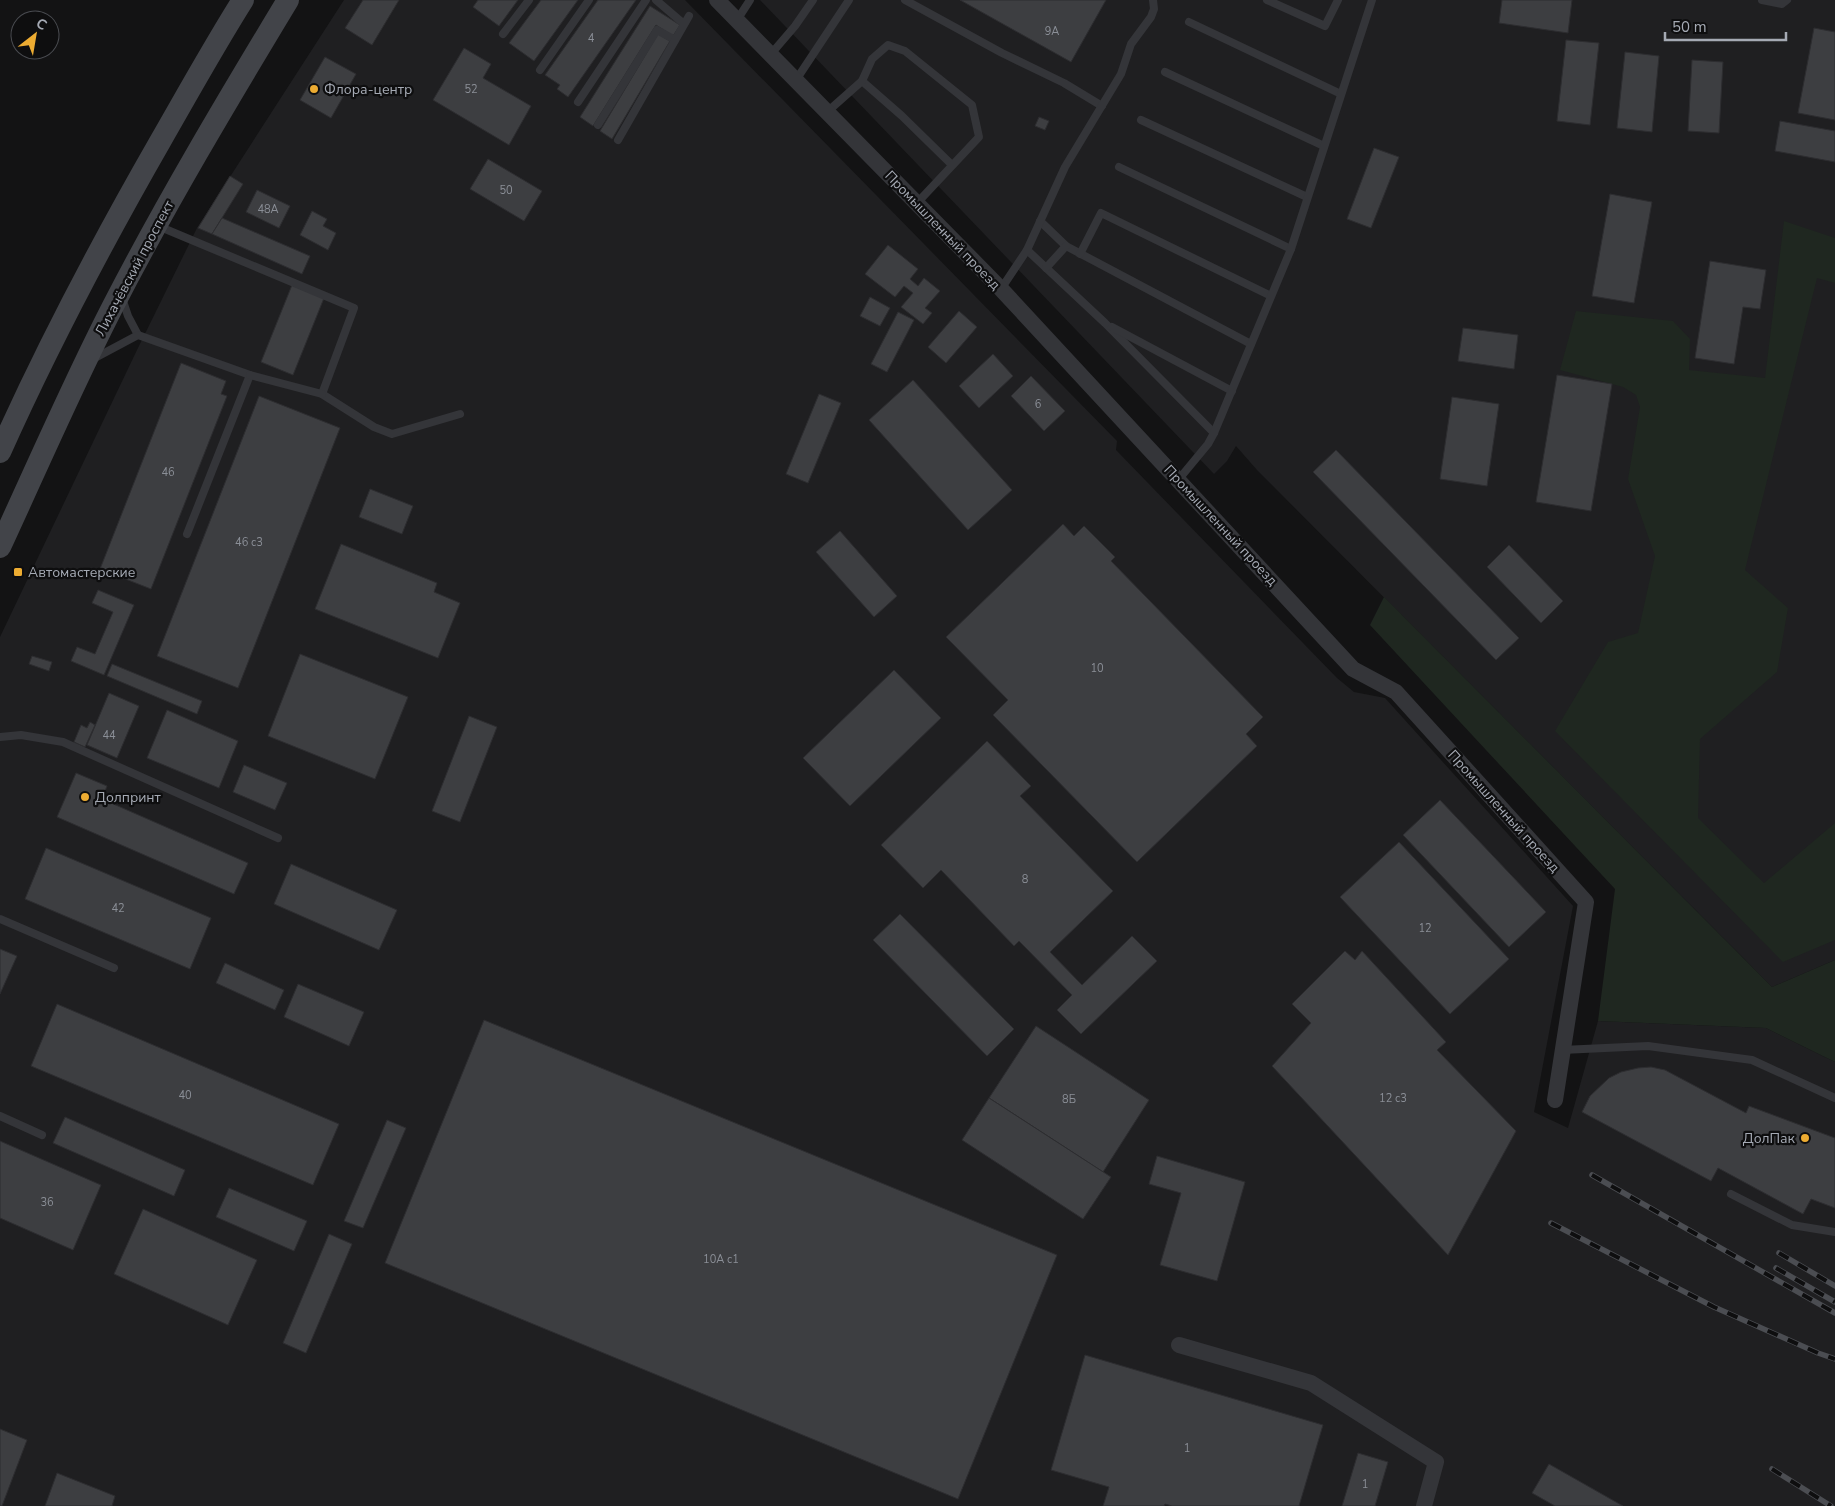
<svg xmlns="http://www.w3.org/2000/svg" width="1835" height="1506" font-family="'Nunito Sans',sans-serif">
<style>
.built{fill:#1f1f21}
.green{fill:#1f2720}
.building{fill:#3d3e41;stroke:#2d2d30}
.lines{fill:none;stroke-linecap:round;stroke-linejoin:round}
.service{stroke:#343539;stroke-width:8}
.minor{stroke:#343539;stroke-width:16}
.secondary{stroke:#424449;stroke-width:22}
.rail-casing{stroke:#4b4d52;stroke-width:5.5}
.rail{stroke:#0e0e0f;stroke-width:4;stroke-dasharray:11;stroke-linecap:butt}
.poi-dot{fill:#edac32;stroke:#0e0e0f;stroke-width:2}
.labels{text-anchor:middle;stroke-width:4.5;stroke-linejoin:round;paint-order:stroke}
.number-label{font-size:11px;fill:#8b8f97}
.poi-label{font-size:14px;fill:#a5aab4;stroke:#0e0e0f;text-anchor:start}
.street-label{font-size:14px;fill:#a5aab4;stroke:#0e0e0f}
</style>
<rect width="100%" height="100%" fill="#131314"/>
<g class="built">
<path d="M344,0H685L1117,441L1116,450L1337,678L1354,692L1385,698L1573,906L1534,1112L1568,1128L1598,1021L1766,1028L1835,1062V1506H0V637L137,350L197,228Z"/>
<path d="M760,0H1835V960L1772,987L1257,470L1236,446L1227,461L1214,474Z"/>
</g>
<g class="green">
<path d="M1784,221L1835,238V283L1817,278L1745,570L1788,608L1777,672L1700,739L1698,818L1764,883L1835,823V940L1783,962L1555,731L1608,642L1638,633L1655,556L1628,479L1640,407L1636,395L1623,387L1560,370L1576,311L1673,321L1690,339L1689,370L1765,378Z"/>
<path d="M1384,597L1772,987L1835,960V1062L1766,1028L1598,1021L1615,889L1370,625Z"/>
</g>
<g class="building">
<path d="M363,0H399L372,45L345,28Z"/>
<path d="M478,0H518L499,26L473,7Z"/>
<path d="M541,0H578L534,61L509,43Z"/>
<path d="M598,0H636L568,97L557,89L560,85L545,75Z"/>
<path d="M960,0H1106L1071,62Z"/>
<path d="M1502,0H1572L1568,33L1499,23Z"/>
<path d="M650,6L680,25L673,36L656,25L593,126L580,117Z"/>
<path d="M1814,28L1835,32V120L1798,113Z"/>
<path d="M658,34L670,41L612,139L600,131Z"/>
<path d="M1566,40L1599,43L1590,125L1557,121Z"/>
<path d="M464,48L491,64L483,78L531,106L509,145L433,100Z"/>
<path d="M1625,52L1659,56L1652,132L1617,128Z"/>
<path d="M325,57L356,74L331,118L300,100Z"/>
<path d="M1692,60L1723,62L1719,133L1688,131Z"/>
<path d="M1039,117L1049,121L1045,130L1035,126Z"/>
<path d="M1780,121L1835,131V162L1775,151Z"/>
<path d="M1374,148L1399,157L1371,228L1347,219Z"/>
<path d="M488,159L542,191L524,221L470,189Z"/>
<path d="M230,176L243,184L212,234L198,228Z"/>
<path d="M257,190L290,206L279,228L246,212Z"/>
<path d="M1610,194L1652,202L1634,303L1592,296Z"/>
<path d="M312,211L327,219L323,226L336,233L328,250L300,235Z"/>
<path d="M222,218L310,256L302,274L212,234Z"/>
<path d="M888,245L918,269L910,279L918,286L924,278L940,291L925,308L932,313L923,324L901,307L913,293L904,286L895,297L865,274Z"/>
<path d="M1710,261L1766,270L1760,309L1743,307L1734,364L1695,358Z"/>
<path d="M292,285L324,298L293,375L261,362Z"/>
<path d="M870,297L890,308L880,326L860,316Z"/>
<path d="M959,311L977,327L946,363L928,347Z"/>
<path d="M898,312L914,320L887,372L871,364Z"/>
<path d="M1463,328L1518,335L1514,369L1458,361Z"/>
<path d="M993,354L1013,376L979,408L959,386Z"/>
<path d="M181,363L226,381L221,394L227,396L151,589L100,569Z"/>
<path d="M1557,375L1612,384L1591,511L1536,502Z"/>
<path d="M1031,376L1065,411L1044,431L1011,396Z"/>
<path d="M913,380L1012,490L968,530L869,420Z"/>
<path d="M819,394L841,403L808,483L786,474Z"/>
<path d="M259,396L340,428L238,688L157,656Z"/>
<path d="M1452,397L1499,404L1487,486L1440,479Z"/>
<path d="M1336,450L1519,638L1496,660L1313,472Z"/>
<path d="M370,489L413,506L402,534L359,517Z"/>
<path d="M1063,524L1074,536L1084,526L1115,557L1111,561L1263,717L1246,734L1257,746L1137,862L993,715L1008,700L946,637Z"/>
<path d="M840,531L897,596L874,617L816,552Z"/>
<path d="M341,544L437,583L434,592L460,603L438,658L315,609Z"/>
<path d="M1509,545L1563,601L1541,623L1487,567Z"/>
<path d="M98,590L134,605L104,675L71,661L77,647L95,654L113,612L92,603Z"/>
<path d="M300,654L408,697L375,779L268,736Z"/>
<path d="M32,656L52,662L49,671L29,664Z"/>
<path d="M112,664L202,701L197,714L107,676Z"/>
<path d="M894,670L941,718L850,806L803,758Z"/>
<path d="M109,693L139,706L117,758L87,745Z"/>
<path d="M167,710L238,741L219,788L147,758Z"/>
<path d="M469,716L497,727L460,822L432,811Z"/>
<path d="M90,722L95,725L85,747L74,742L81,725L87,728Z"/>
<path d="M987,741L1031,786L1020,796L1113,891L1050,952L1082,985L1132,936L1157,961L1081,1034L1057,1010L1072,995L1019,941L1014,946L941,870L923,888L881,845Z"/>
<path d="M244,765L287,783L275,810L233,792Z"/>
<path d="M76,773L107,786L102,799L248,863L234,894L57,817Z"/>
<path d="M1440,800L1546,912L1509,947L1403,835Z"/>
<path d="M1399,842L1509,959L1450,1014L1340,897Z"/>
<path d="M46,848L211,918L190,969L25,899Z"/>
<path d="M291,864L397,910L379,950L274,904Z"/>
<path d="M900,914L1014,1029L987,1056L873,940Z"/>
<path d="M0,949L17,956L0,994Z"/>
<path d="M1345,951L1355,960L1362,951L1446,1042L1437,1050L1516,1131L1448,1255L1272,1066L1311,1023L1292,1004Z"/>
<path d="M225,963L284,990L275,1010L216,983Z"/>
<path d="M298,984L364,1012L349,1046L284,1017Z"/>
<path d="M57,1004L339,1124L313,1185L31,1066Z"/>
<path d="M484,1020L1057,1255L958,1499L385,1263Z"/>
<path d="M1036,1026L1149,1100L1103,1172L989,1098Z"/>
<path d="M1651,1067L1665,1070L1746,1113L1749,1106L1835,1138V1208L1811,1199L1803,1214L1718,1168L1711,1181L1582,1112L1590,1096L1609,1078L1621,1072L1638,1068Z"/>
<path d="M989,1098L1111,1177L1083,1219L962,1140Z"/>
<path d="M65,1117L185,1170L174,1196L53,1143Z"/>
<path d="M387,1120L406,1128L363,1228L344,1221Z"/>
<path d="M0,1141L101,1185L73,1250L0,1218Z"/>
<path d="M1157,1156L1245,1182L1217,1281L1160,1265L1181,1193L1149,1184Z"/>
<path d="M229,1188L307,1221L294,1251L216,1217Z"/>
<path d="M143,1209L257,1260L228,1325L114,1274Z"/>
<path d="M329,1234L352,1244L306,1353L283,1343Z"/>
<path d="M1085,1355L1323,1425L1299,1506H1172L1165,1504L1164,1506H1103L1109,1487L1051,1470Z"/>
<path d="M0,1429L27,1440L2,1506H0Z"/>
<path d="M1358,1453L1388,1462L1375,1506H1342Z"/>
<path d="M1549,1464L1623,1506H1555L1532,1493Z"/>
<path d="M57,1473L115,1496L112,1506H45Z"/>
</g>
<g class="lines">
<g class="service">
<path d="M656,0L684,24"/>
<path d="M905,0L1002,53L1064,83L1102,106"/>
<path d="M1267,0L1325,26L1338,0"/>
<path d="M1762,0L1782,4L1787,0"/>
<path d="M737,20L750,0"/>
<path d="M1189,22L1341,94"/>
<path d="M503,34L529,0"/>
<path d="M771,54L795,26L813,0"/>
<path d="M540,70L589,0"/>
<path d="M1165,72L1324,146"/>
<path d="M796,80L849,0"/>
<path d="M862,81L902,116L952,165"/>
<path d="M578,102L646,0"/>
<path d="M827,112L862,81L872,59L888,45L905,51L972,105L979,137L917,203"/>
<path d="M1141,120L1307,197"/>
<path d="M598,125L657,30L675,40"/>
<path d="M618,140L689,16"/>
<path d="M1119,167L1291,249"/>
<path d="M1040,221L1066,246L1251,344"/>
<path d="M158,226L354,308L322,394L374,427L392,434L460,414"/>
<path d="M1027,250L1105,323L1214,433"/>
<path d="M1080,254L1101,213L1271,296"/>
<path d="M1046,268L1066,246"/>
<path d="M1001,289L1027,250L1065,167L1121,74L1131,44L1151,17L1154,9L1153,0"/>
<path d="M122,298L128,316L138,335"/>
<path d="M1112,327L1232,391"/>
<path d="M93,359L138,335L250,375L187,534"/>
<path d="M250,375L322,394"/>
<path d="M1179,479L1208,444L1214,433L1291,249L1372,0"/>
<path d="M0,737L21,735L63,742L278,838"/>
<path d="M0,919L114,968"/>
<path d="M1562,1050L1648,1046L1752,1060L1835,1098"/>
<path d="M0,1116L42,1135"/>
<path d="M1731,1194L1792,1225L1835,1232"/>
</g>
<g class="minor">
<path d="M717,0L1001,289L1353,669L1396,692L1586,902L1555,1100"/>
<path d="M1179,1345L1311,1383L1436,1462L1424,1506"/>
</g>
<g class="secondary">
<path d="M0,452C48,345 103,241 161,140C188,93 214,46 243,0"/>
<path d="M0,547C37,467 72,386 112,308C166,203 227,101 288,0"/>
</g>
<defs>
<g id="rail">
<path d="M1592,1175L1835,1313"/>
<path d="M1551,1223L1714,1307L1818,1353L1835,1359"/>
<path d="M1779,1253L1835,1286"/>
<path d="M1776,1268L1835,1302"/>
<path d="M1772,1469L1831,1506"/>
</g>
</defs>
<use href="#rail" class="rail-casing"/>
<use href="#rail" class="rail"/>
</g>
<g class="poi-dot">
<circle cx="314" cy="89" r="5"/>
<rect x="13" y="567" width="10" height="10" rx="2.5"/>
<circle cx="85" cy="797" r="5"/>
<circle cx="1805" cy="1138" r="5"/>
</g>
<g class="labels">
<g class="number-label">
<text x="1052" y="35">9А</text>
<text x="591" y="42">4</text>
<text x="471" y="93">52</text>
<text x="506" y="194">50</text>
<text x="268" y="213">48А</text>
<text x="1038" y="408">6</text>
<text x="168" y="476">46</text>
<text x="249" y="546">46 с3</text>
<text x="1097" y="672">10</text>
<text x="109" y="739">44</text>
<text x="1025" y="883">8</text>
<text x="118" y="912">42</text>
<text x="1425" y="932">12</text>
<text x="185" y="1099">40</text>
<text x="1393" y="1102">12 с3</text>
<text x="1069" y="1103">8Б</text>
<text x="47" y="1206">36</text>
<text x="721" y="1263">10А с1</text>
<text x="1187" y="1452">1</text>
<text x="1365" y="1488">1</text>
</g>
<g class="poi-label">
<text x="324" y="94">Флора-центр</text>
<text x="28" y="577">Автомастерские</text>
<text x="95" y="802">Долпринт</text>
<text x="1795" y="1143" text-anchor="end">ДолПак</text>
</g>
<g class="street-label">
<text transform="translate(943 230) rotate(46)" y="5">Промышленный проезд</text>
<text transform="translate(134 268) rotate(-62)" y="5">Лихачёвский проспект</text>
<text transform="translate(1221 525) rotate(47)" y="5">Промышленный проезд</text>
<text transform="translate(1504 811) rotate(48)" y="5">Промышленный проезд</text>
</g>
</g>
<g transform="translate(35 35) rotate(31)"><circle r="24" fill="#0e0e0f" stroke="#4a4c51"/>
<path d="M0-4L9 19L0 12L-9 19Z" fill="#edac32"/>
<text y="-8" font-size="14" font-weight="bold" text-anchor="middle" fill="#a5aab4">С</text>
</g>
<path d="M1665 32v8h121v-8" fill="none" stroke="#a5aab4" stroke-width="2.5"/>
<text x="1672" y="32" font-size="15" fill="#a5aab4" stroke="#0e0e0f" stroke-width="4" paint-order="stroke">50 m</text>
</svg>
